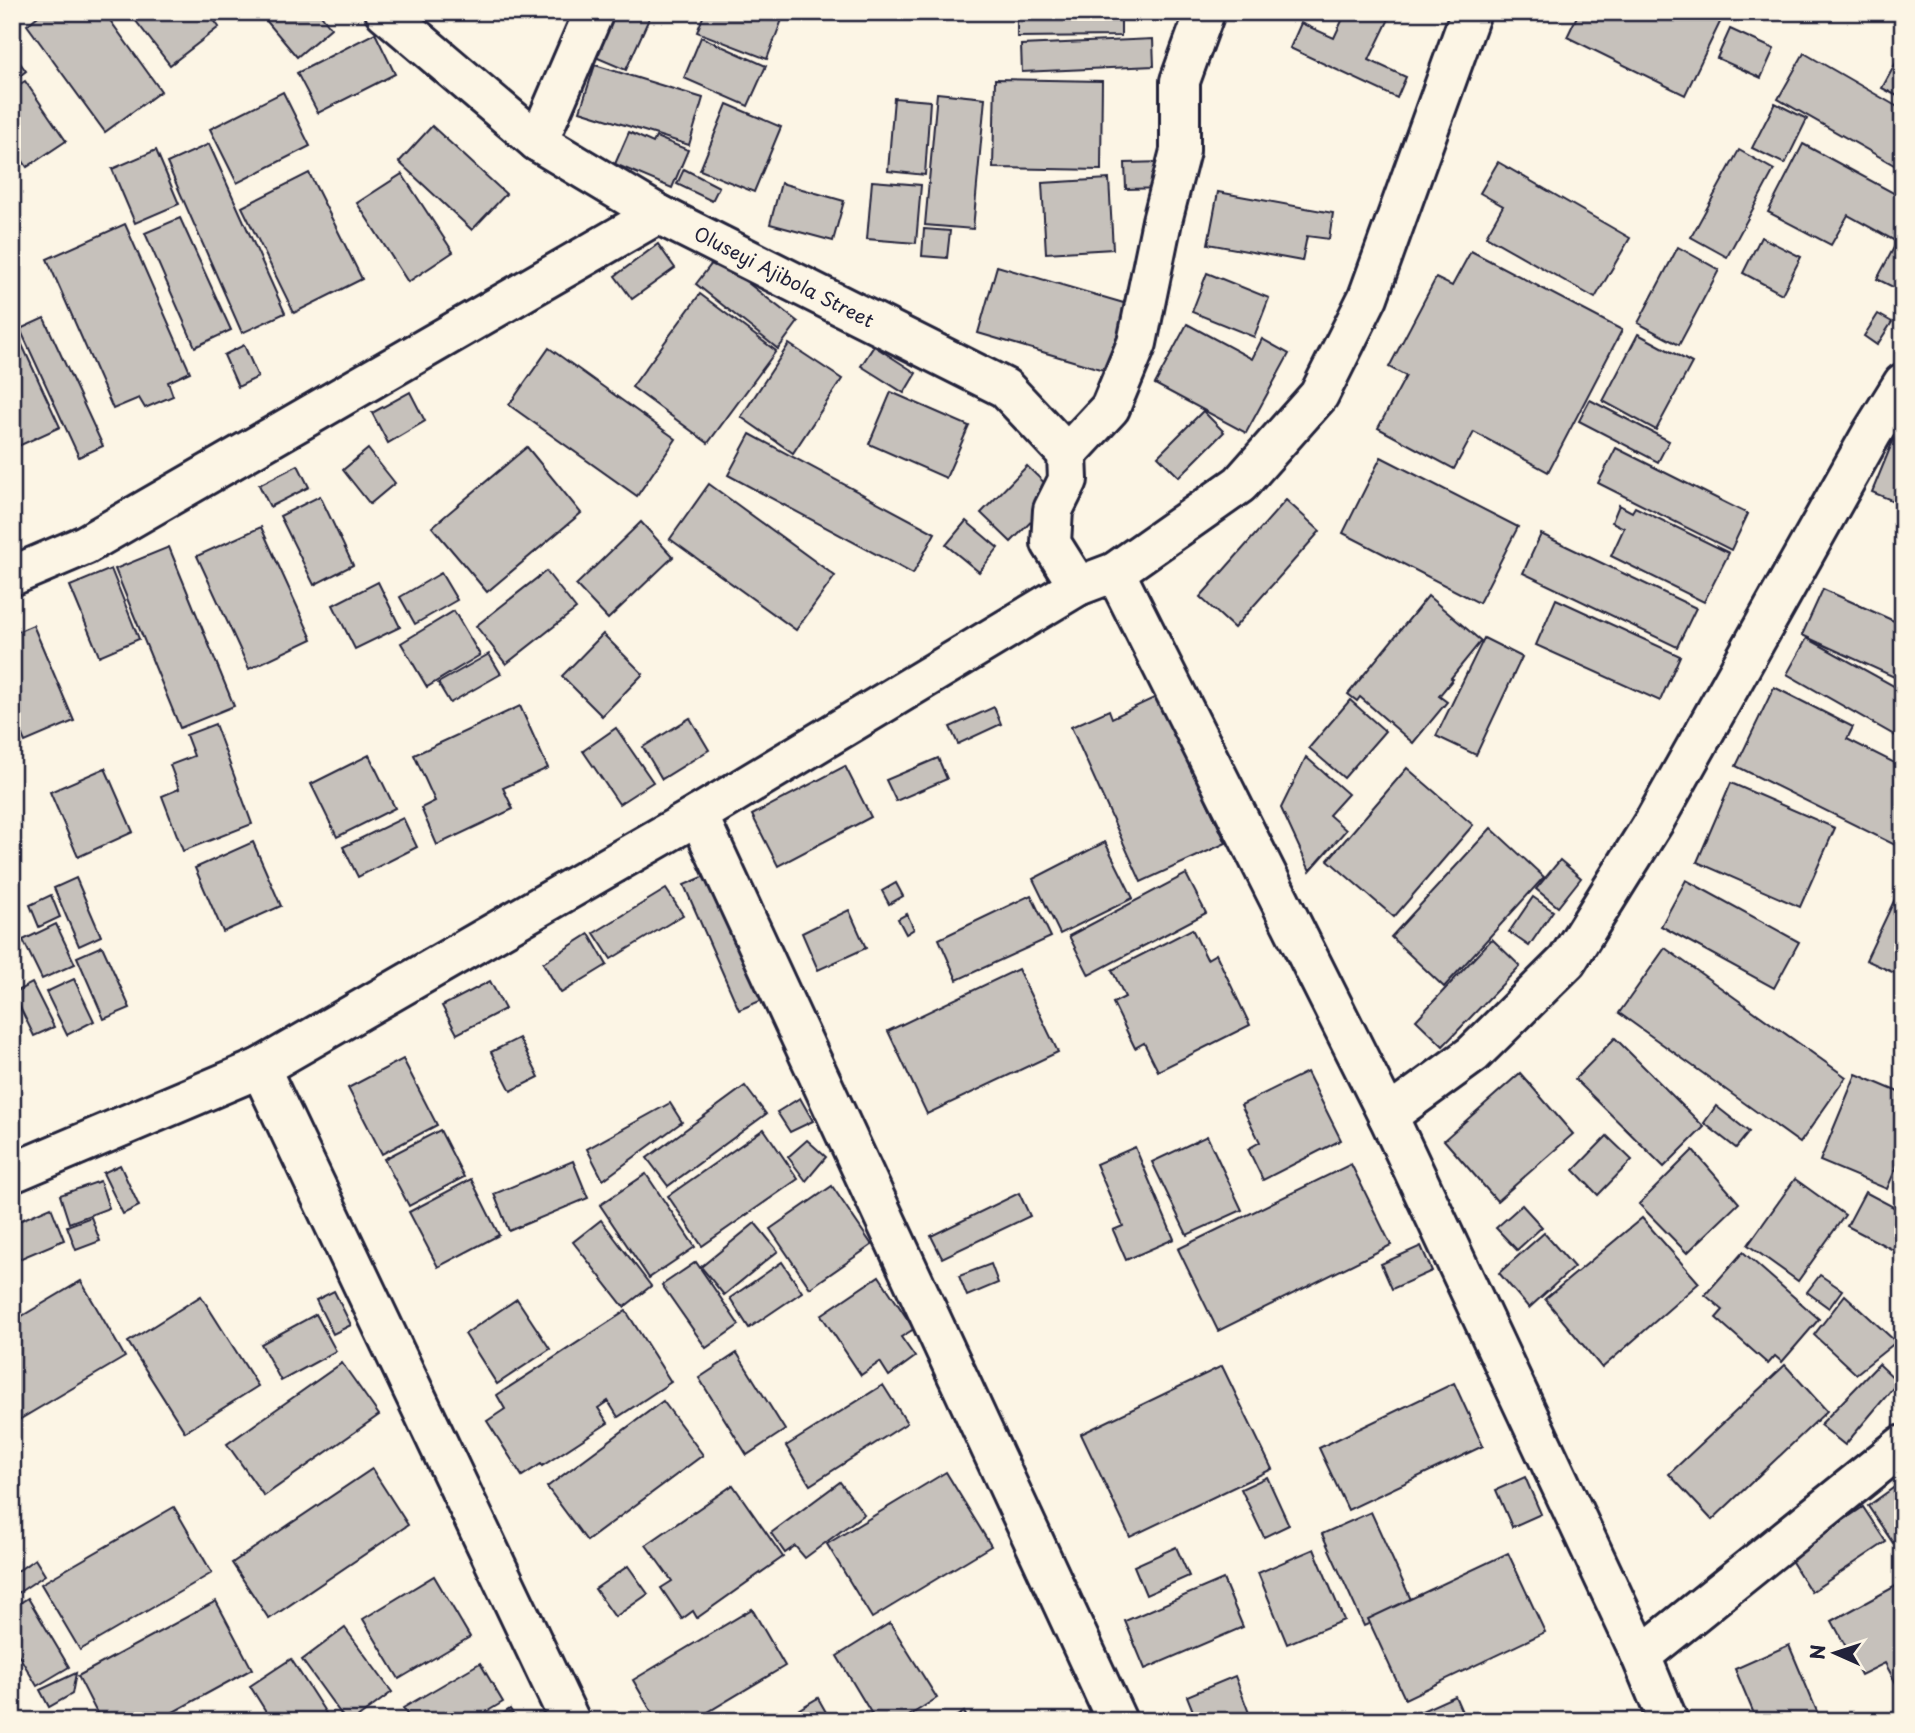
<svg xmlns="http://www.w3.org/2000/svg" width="1915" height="1733" font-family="'Playpen Sans',sans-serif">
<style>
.building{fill:#c6c1bb;stroke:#22223b;stroke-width:2}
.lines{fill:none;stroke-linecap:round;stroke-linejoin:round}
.minor-casing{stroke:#22223b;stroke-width:44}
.minor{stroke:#fcf5e5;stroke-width:38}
.labels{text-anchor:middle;stroke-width:5;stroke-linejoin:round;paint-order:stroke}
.street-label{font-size:19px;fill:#22223b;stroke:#fcf5e5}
</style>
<rect width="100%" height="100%" fill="#fcf5e5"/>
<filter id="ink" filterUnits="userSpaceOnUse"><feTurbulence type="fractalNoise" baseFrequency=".0143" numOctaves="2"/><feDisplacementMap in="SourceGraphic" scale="14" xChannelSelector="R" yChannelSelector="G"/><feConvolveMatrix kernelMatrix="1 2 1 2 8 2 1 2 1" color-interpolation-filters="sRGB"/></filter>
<g filter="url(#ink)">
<g class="building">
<path d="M43,12H104L161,91L105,132L27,25Z"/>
<path d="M129,12H208L219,27L170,65Z"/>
<path d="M259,12H319L331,28L297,57Z"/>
<path d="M612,12H652L626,70L593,56Z"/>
<path d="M705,12H772L783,17L767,59L697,32Z"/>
<path d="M1017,12H1121V36L1017,37Z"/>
<path d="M1346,12H1380L1390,17L1369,60L1406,77L1397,98L1290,48L1301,23L1334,38Z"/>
<path d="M1579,12H1725L1685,95L1567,37Z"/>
<path d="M1730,12H1747L1743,19Z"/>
<path d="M1730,29L1774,49L1761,78L1717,58Z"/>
<path d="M375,33L395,74L318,113L297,73Z"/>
<path d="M701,37L766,66L748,106L684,78Z"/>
<path d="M1153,39L1154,66L1022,72L1021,45Z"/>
<path d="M1903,50V99L1882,88Z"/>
<path d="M12,52L26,71L12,82Z"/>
<path d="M1804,53L1903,110V170L1778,99Z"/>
<path d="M595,65L703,98L689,145L580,111Z"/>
<path d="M995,79L1102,81L1101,170L993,168Z"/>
<path d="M25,81L66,141L27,167L12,145V89Z"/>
<path d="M283,92L310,146L237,183L210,129Z"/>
<path d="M937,93L985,98L973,229L925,225Z"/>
<path d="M894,98L930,101L925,175L888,171Z"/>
<path d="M1775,103L1807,119L1785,164L1752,148Z"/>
<path d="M727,104L781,127L754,192L700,170Z"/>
<path d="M432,126L506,194L472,230L399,162Z"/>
<path d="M629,132L653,143L656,137L688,150L672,188L615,164Z"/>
<path d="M209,144L285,313L242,333L167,163Z"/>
<path d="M1803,144L1903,198V292L1877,279L1897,242L1848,215L1831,245L1768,212Z"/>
<path d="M156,150L179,204L135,223L112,169Z"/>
<path d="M1739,150L1774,170L1727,257L1691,237Z"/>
<path d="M1164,162L1165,188L1126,189L1125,163Z"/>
<path d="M1498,162L1630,238L1595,298L1486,236L1503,206L1480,193Z"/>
<path d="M684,169L719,187L712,201L677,184Z"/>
<path d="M309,173L362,279L294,313L242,207Z"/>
<path d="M402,174L453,252L408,282L357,203Z"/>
<path d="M1109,179L1113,249L1046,253L1042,183Z"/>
<path d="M872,181L921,185L916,243L867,239Z"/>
<path d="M781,183L844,201L833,241L770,224Z"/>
<path d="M1218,192L1333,213L1329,239L1307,236L1302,261L1208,244Z"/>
<path d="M180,218L231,330L195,347L145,233Z"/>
<path d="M125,224L190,372L168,382L173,396L145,408L139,398L113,409L47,259Z"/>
<path d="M924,229L950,231L947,258L922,256Z"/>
<path d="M1761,237L1801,257L1782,294L1743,273Z"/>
<path d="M658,244L675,268L632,299L615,276Z"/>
<path d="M1678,247L1719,270L1679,345L1638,323Z"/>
<path d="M1471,251L1622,330L1548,472L1474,432L1454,469L1378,428L1406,376L1389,367L1436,278L1452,286Z"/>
<path d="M716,258L798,322L778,349L696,284Z"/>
<path d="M997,266L1127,304L1107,371L978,333Z"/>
<path d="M1207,273L1269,298L1254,337L1192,312Z"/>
<path d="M700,294L776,351L708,443L632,387Z"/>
<path d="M1878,314L1892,322L1877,345L1864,336Z"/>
<path d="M44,318L103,446L79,457L20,329Z"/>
<path d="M12,323L60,427L12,449Z"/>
<path d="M1187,324L1252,359L1262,339L1289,354L1246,433L1155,384Z"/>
<path d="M1638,334L1692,363L1656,430L1603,401Z"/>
<path d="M789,344L842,379L793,453L741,417Z"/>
<path d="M244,345L258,377L238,387L224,355Z"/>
<path d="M874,346L916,373L904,393L861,366Z"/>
<path d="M549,348L676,439L637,496L509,405Z"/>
<path d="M410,392L425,421L388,443L372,413Z"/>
<path d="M891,392L969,426L946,478L869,444Z"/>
<path d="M1590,400L1669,441L1658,462L1579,421Z"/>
<path d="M1203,411L1224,432L1179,477L1158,456Z"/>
<path d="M750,434L935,533L913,574L728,475Z"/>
<path d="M1895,436L1903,440V505L1872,492Z"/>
<path d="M527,447L581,513L487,592L432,527Z"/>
<path d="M1616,448L1748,514L1731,550L1598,483Z"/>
<path d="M368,449L395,483L370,504L343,470Z"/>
<path d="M1381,457L1518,527L1479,603L1343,533Z"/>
<path d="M298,465L309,487L270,507L259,485Z"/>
<path d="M1027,466L1057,495L1011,542L981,513Z"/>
<path d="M709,484L835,576L796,630L670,539Z"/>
<path d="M320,496L353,565L314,585L280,516Z"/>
<path d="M1286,500L1320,531L1234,628L1200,597Z"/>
<path d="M1619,505L1632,512L1635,507L1729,553L1704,602L1611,556L1624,528L1612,522Z"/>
<path d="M966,521L998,548L979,572L946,545Z"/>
<path d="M641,522L673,557L608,619L576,585Z"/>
<path d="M261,527L312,639L249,669L197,556Z"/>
<path d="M1541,534L1696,608L1677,647L1523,573Z"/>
<path d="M169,547L234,706L180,728L115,569Z"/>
<path d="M111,569L139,639L99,656L70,586Z"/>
<path d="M546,571L576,609L506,664L476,626Z"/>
<path d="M441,573L457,600L415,624L400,597Z"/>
<path d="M378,582L400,627L355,649L333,605Z"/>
<path d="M1823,589L1903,625V681L1802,635Z"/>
<path d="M1428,596L1481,641L1451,678L1453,679L1439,696L1447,702L1413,743L1360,697L1357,701L1348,694Z"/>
<path d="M1556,599L1680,656L1660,701L1536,645Z"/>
<path d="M454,611L480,655L427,687L401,643Z"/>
<path d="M33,625L74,721L25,742L12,713V634Z"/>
<path d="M603,634L643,674L602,716L562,676Z"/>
<path d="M1484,638L1522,657L1476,755L1436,736Z"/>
<path d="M1807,638L1903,691V740L1787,674Z"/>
<path d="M489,654L501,674L450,703L438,683Z"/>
<path d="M1774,687L1853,727L1847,739L1903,767V849L1736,766Z"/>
<path d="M1158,696L1226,843L1141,882L1071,727L1109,710L1112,718Z"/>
<path d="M1350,700L1385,731L1344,778L1309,748Z"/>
<path d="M520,706L548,768L503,788L513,809L437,845L421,808L435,801L414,755Z"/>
<path d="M994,707L1001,724L958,744L950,727Z"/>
<path d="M690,718L709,750L662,779L643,747Z"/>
<path d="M215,724L252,824L183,851L162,796L179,789L170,765L194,756L186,735Z"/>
<path d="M616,728L653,782L619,804L583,751Z"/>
<path d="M369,755L395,808L337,837L311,784Z"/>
<path d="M1306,757L1348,794L1329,815L1346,830L1310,871L1281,808Z"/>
<path d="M938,758L947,779L896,801L886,780Z"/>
<path d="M845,766L871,817L778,866L752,815Z"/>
<path d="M105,768L133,832L78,857L50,792Z"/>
<path d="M1407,768L1473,825L1394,917L1328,860Z"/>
<path d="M1731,783L1835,828L1800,907L1697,862Z"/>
<path d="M403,818L417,847L358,877L343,847Z"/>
<path d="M1491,828L1544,877L1444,987L1391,937Z"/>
<path d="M253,842L281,906L223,932L195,868Z"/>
<path d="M1105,842L1133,898L1060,934L1033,879Z"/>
<path d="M1560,860L1581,878L1558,907L1536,889Z"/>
<path d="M712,873L767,998L739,1010L684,885Z"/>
<path d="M1186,874L1206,913L1089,975L1069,936Z"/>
<path d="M76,878L101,936L79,946L54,888Z"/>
<path d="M1686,880L1799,942L1774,988L1661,926Z"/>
<path d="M896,883L903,896L889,904L882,891Z"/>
<path d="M1901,886L1903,887V977L1866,960Z"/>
<path d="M666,889L683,915L611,959L594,933Z"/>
<path d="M51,895L60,917L39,927L30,905Z"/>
<path d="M1031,895L1051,937L957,980L939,939Z"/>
<path d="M1533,897L1553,911L1529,946L1509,932Z"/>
<path d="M849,910L866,948L818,970L802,933Z"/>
<path d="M907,914L914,929L906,934L898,919Z"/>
<path d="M56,924L75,964L42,979L23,940Z"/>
<path d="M1192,929L1207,959L1216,954L1250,1025L1158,1071L1144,1043L1135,1048L1113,1003L1125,997L1112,970Z"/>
<path d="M589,934L607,965L561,993L543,963Z"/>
<path d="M1492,939L1520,966L1443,1046L1416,1020Z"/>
<path d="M102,946L130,1008L104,1019L77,957Z"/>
<path d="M1665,948L1846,1077L1800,1143L1619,1013Z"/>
<path d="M1018,969L1058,1052L927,1114L888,1031Z"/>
<path d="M74,979L94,1021L67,1035L46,992Z"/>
<path d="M490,981L505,1009L457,1034L442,1006Z"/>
<path d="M32,983L54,1027L34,1036L13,993Z"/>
<path d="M519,1038L539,1077L511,1091L491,1052Z"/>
<path d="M1615,1038L1704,1127L1664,1167L1575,1079Z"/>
<path d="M403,1059L437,1125L382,1154L348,1088Z"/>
<path d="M1307,1072L1341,1140L1263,1180L1248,1149L1260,1142L1241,1105Z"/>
<path d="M1520,1073L1573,1134L1497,1201L1444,1140Z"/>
<path d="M1856,1074L1903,1094V1152L1887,1189L1820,1161Z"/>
<path d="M745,1086L766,1114L668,1186L647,1158Z"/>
<path d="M800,1098L813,1121L790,1132L777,1112Z"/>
<path d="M670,1103L682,1122L603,1180L587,1149Z"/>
<path d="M1716,1106L1749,1132L1736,1148L1704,1123Z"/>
<path d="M764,1129L798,1179L702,1246L668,1196Z"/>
<path d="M440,1130L464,1177L409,1206L384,1159Z"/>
<path d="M1207,1136L1242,1210L1187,1235L1152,1162Z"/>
<path d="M1607,1136L1632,1160L1598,1195L1574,1170Z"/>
<path d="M807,1140L826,1157L806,1181L788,1157Z"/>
<path d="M1135,1147L1174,1239L1126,1260L1113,1230L1123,1226L1096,1164Z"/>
<path d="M1693,1150L1739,1203L1687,1253L1639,1204Z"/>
<path d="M573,1161L588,1198L509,1231L494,1194Z"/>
<path d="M1351,1164L1391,1245L1218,1331L1178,1249Z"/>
<path d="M120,1165L139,1206L123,1214L103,1173Z"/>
<path d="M646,1174L695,1247L649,1278L600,1205Z"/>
<path d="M471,1179L499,1235L438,1267L409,1212Z"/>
<path d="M1795,1179L1845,1215L1798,1281L1748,1245Z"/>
<path d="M100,1181L109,1208L69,1223L60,1195Z"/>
<path d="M832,1186L872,1245L810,1288L770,1229Z"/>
<path d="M1865,1192L1903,1212V1255L1847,1226Z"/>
<path d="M1019,1193L1030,1216L942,1258L931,1236Z"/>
<path d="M1522,1205L1542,1227L1517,1250L1496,1228Z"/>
<path d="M51,1207L64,1240L12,1262V1224Z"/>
<path d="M91,1217L100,1241L76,1250L67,1226Z"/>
<path d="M1642,1218L1699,1283L1602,1368L1545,1299Z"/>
<path d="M601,1220L651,1286L624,1307L573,1242Z"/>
<path d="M755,1223L778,1251L724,1295L701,1267Z"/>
<path d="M1544,1233L1574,1267L1529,1308L1499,1273Z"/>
<path d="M1421,1246L1432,1271L1392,1289L1381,1264Z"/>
<path d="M1743,1252L1819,1319L1782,1362L1775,1356L1768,1364L1716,1318L1723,1310L1705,1295Z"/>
<path d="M696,1262L739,1325L706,1348L662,1285Z"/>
<path d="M782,1262L802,1292L749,1328L730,1298Z"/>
<path d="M991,1264L998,1283L967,1296L959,1276Z"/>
<path d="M1820,1275L1842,1290L1829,1308L1807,1292Z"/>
<path d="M879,1276L914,1329L901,1337L915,1357L889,1376L880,1362L861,1375L821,1315Z"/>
<path d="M81,1281L125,1357L12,1424V1322Z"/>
<path d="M334,1291L351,1325L333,1334L316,1300Z"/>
<path d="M1845,1295L1896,1342L1856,1374L1814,1335Z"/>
<path d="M201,1296L258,1386L185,1432L128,1342Z"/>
<path d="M517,1299L550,1349L497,1384L465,1334Z"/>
<path d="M626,1311L671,1382L618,1417L608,1401L598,1408L608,1423L542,1466L541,1464L522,1476L487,1421L505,1409L497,1395Z"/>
<path d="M316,1314L336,1351L281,1381L261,1344Z"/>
<path d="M737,1353L785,1430L747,1455L699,1378Z"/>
<path d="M342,1363L379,1415L264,1496L227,1444Z"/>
<path d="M1879,1364L1898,1382L1845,1445L1820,1425Z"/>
<path d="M1785,1365L1827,1411L1712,1520L1669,1474Z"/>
<path d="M1222,1366L1272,1469L1130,1537L1081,1434Z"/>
<path d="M1454,1383L1483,1446L1348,1510L1319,1448Z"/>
<path d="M883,1385L907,1423L810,1485L786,1446Z"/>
<path d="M663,1401L703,1455L587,1541L547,1487Z"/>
<path d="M372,1469L408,1525L269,1619L232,1563Z"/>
<path d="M946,1472L991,1546L872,1618L827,1544Z"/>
<path d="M1267,1477L1289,1525L1264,1537L1241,1489Z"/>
<path d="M1525,1477L1541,1514L1512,1527L1496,1490Z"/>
<path d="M1903,1481V1536L1893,1543L1868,1506Z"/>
<path d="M840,1482L864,1514L805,1558L795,1546L785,1553L771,1533Z"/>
<path d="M733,1485L783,1557L697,1618L693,1611L682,1619L661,1588L672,1581L646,1545Z"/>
<path d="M174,1507L212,1573L80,1650L41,1584Z"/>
<path d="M1863,1507L1886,1542L1811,1592L1789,1557Z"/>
<path d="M1371,1512L1413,1604L1364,1626L1322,1534Z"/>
<path d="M1176,1547L1189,1576L1146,1595L1134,1566Z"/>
<path d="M1314,1549L1344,1620L1287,1644L1258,1573Z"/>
<path d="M1508,1553L1545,1632L1405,1699L1368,1619Z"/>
<path d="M35,1559L45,1575L12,1597V1575Z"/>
<path d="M628,1566L648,1594L615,1617L595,1589Z"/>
<path d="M434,1576L470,1637L399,1679L363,1619Z"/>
<path d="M1223,1579L1243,1627L1145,1669L1125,1621Z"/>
<path d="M1903,1582V1696L1885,1663L1861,1675L1832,1621Z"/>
<path d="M28,1598L69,1667L37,1686L12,1644V1608Z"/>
<path d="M216,1601L252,1669L157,1721H101L78,1676Z"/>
<path d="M752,1609L785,1666L693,1721H657L633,1680Z"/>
<path d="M890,1623L937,1698L901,1721H876L837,1656Z"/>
<path d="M345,1628L392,1692L353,1721H346L302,1660Z"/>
<path d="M1789,1645L1821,1721H1757L1735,1669Z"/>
<path d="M291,1659L331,1721H272L250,1686Z"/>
<path d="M480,1663L503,1702L471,1721H411L403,1708Z"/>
<path d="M76,1673L72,1694L49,1707L40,1690Z"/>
<path d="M1235,1676L1252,1721H1197L1187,1696Z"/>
<path d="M1455,1696L1466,1721H1405L1404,1719Z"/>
<path d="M818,1698L831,1721H782L781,1720Z"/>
<path d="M510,1709L517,1721H492Z"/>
<path d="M964,1712L969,1721H948Z"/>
</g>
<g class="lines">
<defs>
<g id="minor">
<path d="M385,12L538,142L658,214L1005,388L1067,454L1068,480L1053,510L1051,543L1078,586"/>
<path d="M538,142L594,12"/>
<path d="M1067,454L1110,408L1137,343L1162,221L1180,151V81L1205,12"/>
<path d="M1115,572L1388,1116L1641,1656L1668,1721"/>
<path d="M12,576L85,545L658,214"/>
<path d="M698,815L1117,1721"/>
<path d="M260,1068L570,1721"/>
<path d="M1388,1116L1473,1054L1567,961L1655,820L1872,433L1903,383"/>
<path d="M12,1173L260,1068L698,815L1078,586L1115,572L1240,484L1319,395L1368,297L1471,12"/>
<path d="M1641,1656L1903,1445"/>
</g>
</defs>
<use href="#minor" class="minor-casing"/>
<use href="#minor" class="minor"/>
</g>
</g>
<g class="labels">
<g class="street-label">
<text transform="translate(784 277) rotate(27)" y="7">Oluseyi Ajibola Street</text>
</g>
</g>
<rect width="1915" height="1733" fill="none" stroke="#fcf5e5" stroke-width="42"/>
<rect x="21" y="21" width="1873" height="1691" fill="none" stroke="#22223b" stroke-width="2.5" filter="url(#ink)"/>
<g transform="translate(1835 1653) rotate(273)" stroke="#fcf5e5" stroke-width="5" paint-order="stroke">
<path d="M0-5L12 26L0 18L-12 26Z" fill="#22223b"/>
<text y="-10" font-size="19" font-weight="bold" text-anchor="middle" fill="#22223b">N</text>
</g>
</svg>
